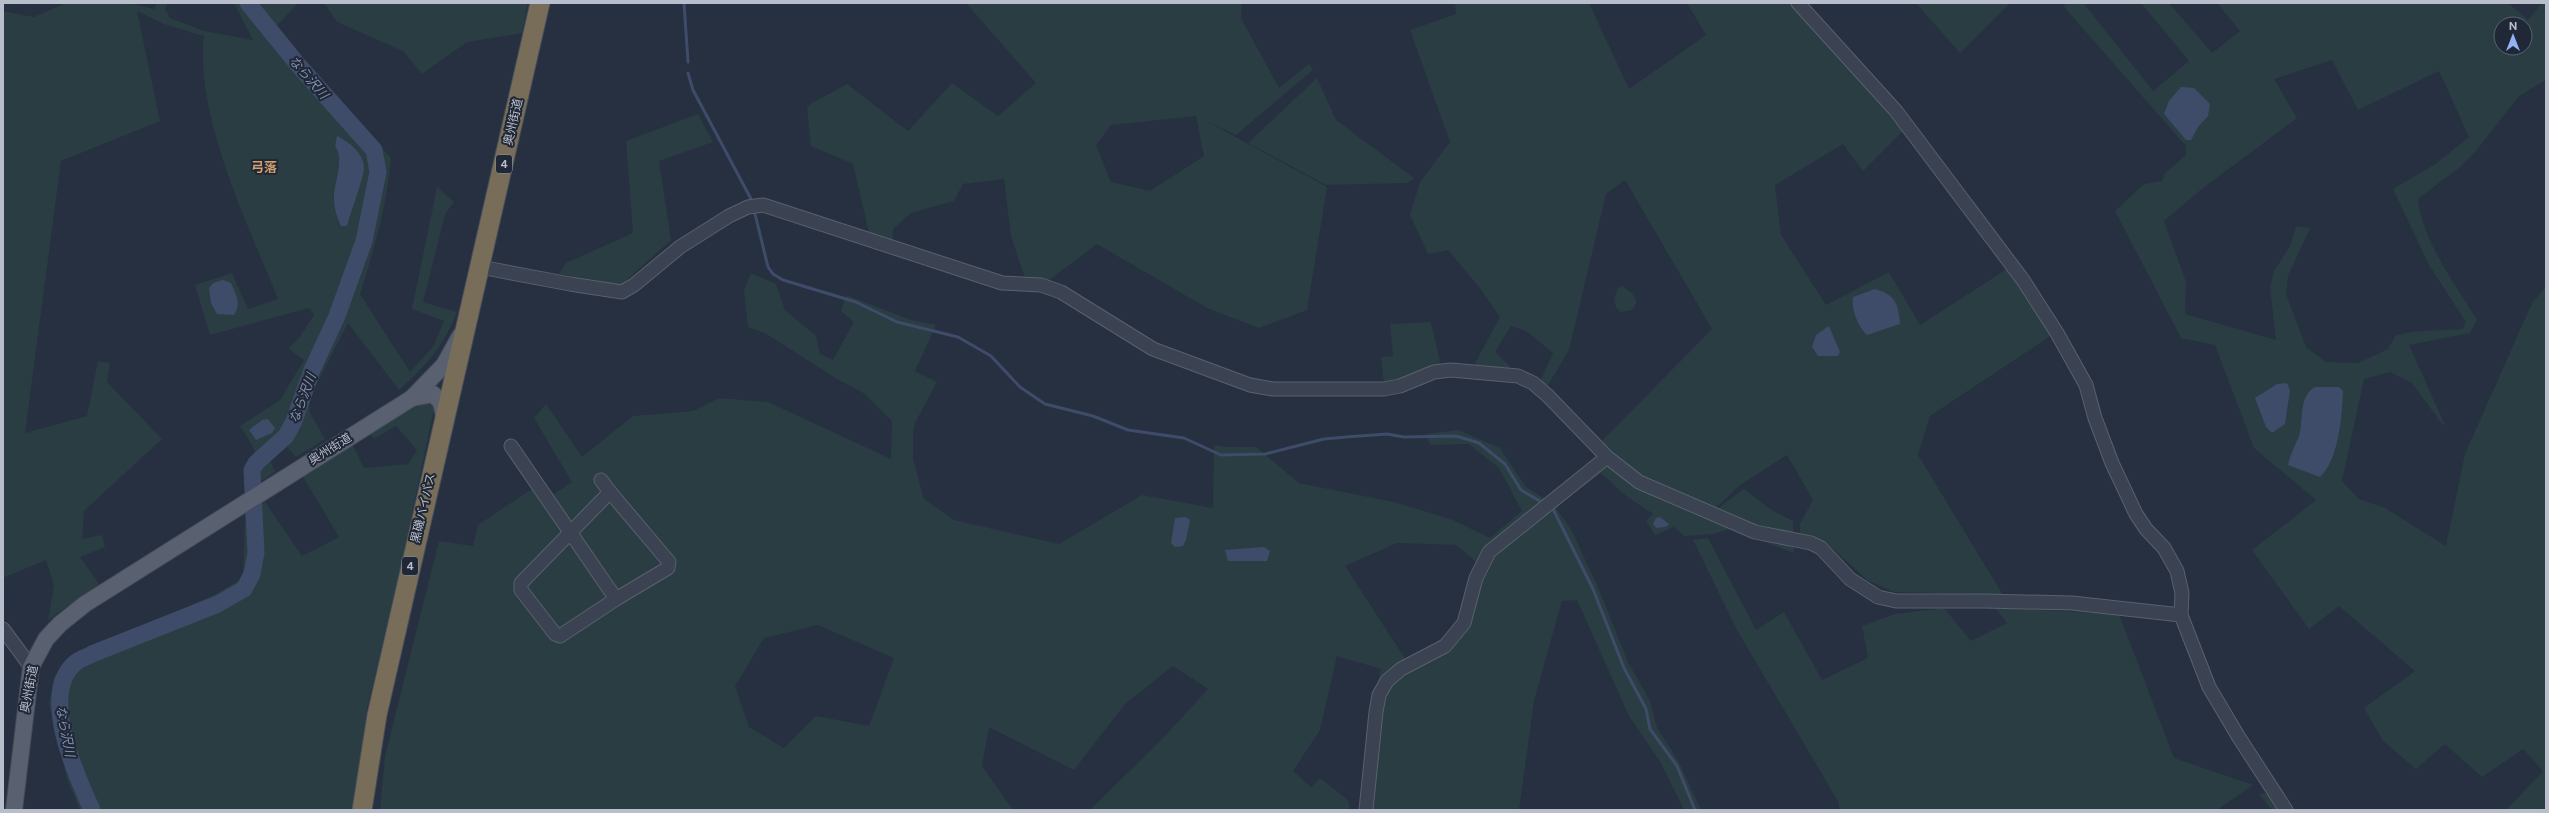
<svg xmlns="http://www.w3.org/2000/svg" width="2549" height="813" font-family="'Public Sans','Noto Sans JP',sans-serif">
<style>
.green{fill:#293d42;fill-rule:evenodd}
.water{fill:#3e4c69}
.lines{fill:none;stroke-linecap:round;stroke-linejoin:round}
.stream{stroke:#3e4c69;stroke-width:3}
.river{stroke:#3e4c69;stroke-width:17}
.minor-casing{stroke:#59606e;stroke-width:15}
.major-casing{stroke:#454b5a;stroke-width:18}
.highway-casing{stroke:#464d5b;stroke-width:21}
.minor{stroke:#3b4251;stroke-width:13}
.major{stroke:#596171;stroke-width:16}
.highway{stroke:#776d59;stroke-width:19}
.labels{text-anchor:middle;stroke-width:4;stroke-linejoin:round;paint-order:stroke}
.shield{fill:#202736;stroke:#8a919e;stroke-width:1}
.shield-label{font-size:11px;font-weight:bold;fill:#b8becb}
.street-label{font-size:12px;fill:#b8becb;stroke:#202736}
.water-label{font-size:13px;font-style:italic;fill:#8191b1;stroke:#202736}
.neighbourhood-label{font-size:13px;font-weight:bold;fill:#d3a16b;stroke:#202736}
</style>
<rect width="100%" height="100%" fill="#273041"/>
<g class="green">
<path d="M66,3H129L154,9L157,3H168L165,9L170,18L204,31L253,40L234,3H298L275,28L284,41L391,158C387,206 374,249 360,294L410,372L433,347L444,321L412,309L437,187L454,202L445,214L423,302L457,312C445,344 425,368 399,390L348,323L309,399L310,413L325,439L296,457L287,447L269,458L275,472L259,482C260,456 254,447 240,426L280,400L304,360L288,348L299,338L314,315L309,308L210,335L195,285L232,273L248,309L278,299C248,224 194,115 204,34L203,36L164,24L137,11L160,121L61,161L25,433L87,416L98,361L110,363L107,382L162,439L84,511L82,539L102,535L105,547L80,557L99,584L48,620L54,585L46,560L3,578V11L34,17Z"/>
<path d="M324,3H528L522,33L467,42L422,74L403,51L337,22Z"/>
<path d="M966,3H1242L1241,18L1279,88L1309,64L1313,70L1236,135L1208,122L1327,187L1307,310L1259,328L1207,308L1097,244L1049,280L1025,278L1011,236L1004,179L963,184L954,201L911,213L893,229L892,244L870,237L853,164L811,146L807,106L847,84L908,131L952,83L998,116L1036,83ZM1196,116L1204,156L1150,191L1111,182L1096,145L1111,125Z"/>
<path d="M1455,3H1589L1629,89L1706,35L1687,3H1793L1904,130L1863,171L1843,144L1775,185L1781,235L1826,305L1889,272L1920,325L2007,269L2033,300L2052,335L1930,416L1918,455L2003,595L1894,592L1867,580L1829,545L1800,533V524L1813,500L1787,455L1740,485L1714,510L1642,479L1598,445L1712,329L1625,180L1606,194L1569,350L1548,385L1539,384L1553,353L1526,331L1511,326L1495,352L1510,366L1509,371L1473,367L1500,317L1479,287L1448,250L1428,254L1410,215L1420,182L1450,142L1410,30L1456,14Z"/>
<path d="M1916,3H2010L1960,53Z"/>
<path d="M2066,3H2086L2085,5L2153,91L2189,61L2141,3H2169L2212,53L2240,31L2217,3H2508L2528,20L2542,3H2546V80L2519,96L2476,151L2460,167L2418,199C2423,243 2455,283 2477,320L2470,333L2409,345L2445,425L2442,424L2412,383L2390,372L2364,379L2342,481L2359,499L2385,508L2446,546L2465,454L2532,303L2546,286V806L2542,810H2506L2543,771L2523,749L2482,777L2445,744L2416,769L2383,741L2364,708L2415,671L2339,606L2309,629L2252,550L2316,500L2254,448L2215,345L2181,338L2115,211L2144,184L2162,181L2165,173L2186,155V146L2064,7ZM2501,24H2525V48H2501ZM2332,60L2358,110L2439,71L2469,137L2434,165L2393,189L2429,265L2466,322L2462,329C2440,331 2415,329 2395,336L2388,349L2358,363L2326,362L2306,347L2286,294L2288,276L2310,228L2296,226L2290,246L2274,271L2270,288L2276,340L2185,314L2186,282L2164,221L2203,188L2297,118L2274,79Z"/>
<path d="M1317,78L1336,120L1414,178L1408,183L1326,185L1248,143Z"/>
<path d="M698,114L713,142L659,161L671,240L621,285L559,274L566,263L633,233L626,141Z"/>
<path d="M751,273L776,284L785,310L816,336L820,354L833,360L854,322L841,311L846,295L911,320L936,325L915,371L937,382L915,423L913,433V459L924,499L954,520L1059,544L1142,495L1213,508L1214,445L1226,447H1256L1299,483L1394,502L1453,520L1490,538L1522,511L1499,468L1469,444L1430,445L1426,434L1458,430L1500,448L1526,487L1547,500L1601,457L1714,511L1744,489L1770,509L1793,521L1794,553L1729,529L1713,534L1684,536L1674,527L1655,535L1646,521L1653,514L1626,496L1601,473L1556,508L1572,531L1600,592L1628,662L1650,701L1657,728L1679,762L1701,810H1684L1661,763L1629,716L1577,600L1562,601L1534,701L1519,810H1366L1376,692L1381,669L1337,656L1320,730L1293,771L1311,787L1320,778L1348,800L1350,810H1090L1164,737L1208,689L1173,666L1125,704L1074,770L989,727L982,766L1013,810H380L385,756L439,541L473,546L478,525L535,487L544,501L572,482L534,418L546,404L582,457L633,416L693,411L719,398L768,402L891,459L892,421L865,394L837,379L765,333L748,327L744,291ZM1397,543L1456,545L1480,565L1458,622L1440,643L1406,660L1345,566ZM818,625L894,658L869,726L816,716L784,748L749,727L735,686L764,638Z"/>
<path d="M1622,286L1632,293L1637,302L1632,310L1621,312L1616,308L1614,298L1618,288Z"/>
<path d="M1431,322L1441,366L1384,385L1381,357L1393,356L1390,324Z"/>
<path d="M427,400L434,408L402,562L367,709L354,810H80L67,779L49,704L54,677L67,659L214,595L243,578L245,514L265,502L302,556L339,537L302,475L353,445L364,468L408,464L417,450L396,426L374,439L370,433L410,407Z"/>
<path d="M1708,538L1756,630L1784,612L1822,680L1868,658L1862,626L1895,614L1944,608L1971,641L2007,623L1995,608L2119,614L2174,758L2253,785L2217,810H1839V803L1737,630L1693,540Z"/>
<path d="M2270,793L2282,810H2272L2259,794Z"/>
</g>
<g class="water">
<path d="M2181,87L2194,88L2210,104L2208,116L2198,127L2191,140H2186L2164,114L2169,101Z"/>
<path d="M337,136C349,142 364,153 364,168C364,177 350,214 347,226H341C337,217 334,208 334,198C334,182 345,159 335,146Z"/>
<path d="M223,280L231,283C236,295 242,304 234,315L217,314L211,303L209,288L213,283Z"/>
<path d="M1875,289C1895,295 1898,302 1900,324L1867,335C1858,327 1851,309 1853,297Z"/>
<path d="M1829,326L1840,352L1838,356H1818L1812,347L1816,335Z"/>
<path d="M2287,383L2290,390L2285,424L2272,433L2266,427L2255,398L2277,384Z"/>
<path d="M2315,387H2339L2343,391C2342,416 2339,459 2320,477L2288,465C2290,455 2295,446 2299,436C2304,419 2298,397 2315,387Z"/>
<path d="M268,419L275,428L272,433L256,440L249,430L262,420Z"/>
<path d="M1186,517L1190,520L1186,540L1183,546L1175,547L1171,543L1175,518Z"/>
<path d="M1660,517L1669,524L1666,527L1656,528L1653,524L1656,518Z"/>
<path d="M1264,547L1270,551L1267,561H1228L1225,550Z"/>
</g>
<g class="lines">
<g class="stream">
<path d="M684,3L688,62"/>
<path d="M688,73L693,90L751,199"/>
<path d="M755,214L768,267L773,274L783,280L856,302L897,322L958,337L991,356L1020,387L1045,404L1093,416L1128,430L1184,438L1221,455L1265,454L1324,439L1346,437L1387,434L1404,437L1456,436L1479,443L1505,464L1521,490L1545,504"/>
<path d="M1549,507L1553,509L1593,589L1624,668L1646,709L1650,729L1677,766L1695,810"/>
</g>
<path class="river" d="M92,810C76,775 39,694 75,663C80,659 87,657 92,654L218,604L244,589L252,574L256,553L252,470L256,463L286,436L294,421L312,370L337,316L364,241L378,172L374,150L299,66L248,3"/>
<defs>
<g id="minor">
<path d="M1798,3L1896,111L2023,280L2057,333L2086,385L2095,418L2112,463L2136,514L2146,529L2164,548L2177,571L2182,593L2181,615L2209,687L2238,736L2286,810"/>
<path d="M480,267L570,284L622,292L634,285L680,247L729,216L748,207L763,205L1002,283L1041,285L1061,292L1153,349L1250,385L1273,389H1384L1400,386L1434,372L1451,370L1518,376L1533,383L1548,396L1607,457L1639,482L1755,532L1811,543L1821,548L1850,579L1878,597L1896,601H1984L2072,603L2181,615"/>
<path d="M511,446L616,599"/>
<path d="M601,480L610,492"/>
<path d="M610,492L669,562L668,568L616,599L560,636L555,634L521,590V583Z"/>
<path d="M3,629L31,667"/>
<path d="M1366,810L1376,712L1379,695L1387,681L1401,669L1445,646L1464,623L1476,578L1489,552L1607,457"/>
</g>
<g id="major">
<path d="M412,398L433,394L441,402L444,416"/>
<path d="M14,810L31,667L46,639L60,624L85,604L412,398L444,365L460,336"/>
</g>
<path id="highway" d="M362,810L377,715L540,3"/>
</defs>
<use href="#minor" class="minor-casing"/>
<use href="#major" class="major-casing"/>
<use href="#highway" class="highway-casing"/>
<use href="#minor" class="minor"/>
<use href="#major" class="major"/>
<use href="#highway" class="highway"/>
</g>
<g class="labels">
<g class="shield">
<rect x="496" y="155" width="16" height="18" rx="3"/>
<rect x="402" y="557" width="16" height="18" rx="3"/>
</g>
<g class="shield-label">
<text x="504" y="168">4</text>
<text x="410" y="570">4</text>
</g>
<g class="street-label">
<text transform="translate(513 122) rotate(-77)" y="4">奥州街道</text>
<text transform="translate(330 449) rotate(-32)" y="4">奥州街道</text>
<text transform="translate(423 508) rotate(-77)" y="4">黒磯バイパス</text>
<text transform="translate(29 689) rotate(-79)" y="4">奥州街道</text>
</g>
<g class="water-label">
<text transform="translate(309 77) rotate(49)" y="5">なら沢川</text>
<text transform="translate(302 398) rotate(-69)" y="5">なら沢川</text>
<text transform="translate(66 731) rotate(79)" y="5">なら沢川</text>
</g>
<g class="neighbourhood-label">
<text x="264" y="172">弓落</text>
</g>
</g>
<rect width="2549" height="813" fill="none" stroke="#b8becb" stroke-width="8"/>
<g transform="translate(2513 36)"><circle r="19" fill="#202736" stroke="#5d6372"/>
<path d="M0-3L7 15L0 10L-7 15Z" fill="#93b1f5"/>
<text y="-6" font-size="11" font-weight="bold" text-anchor="middle" fill="#b8becb">N</text>
</g>
</svg>
